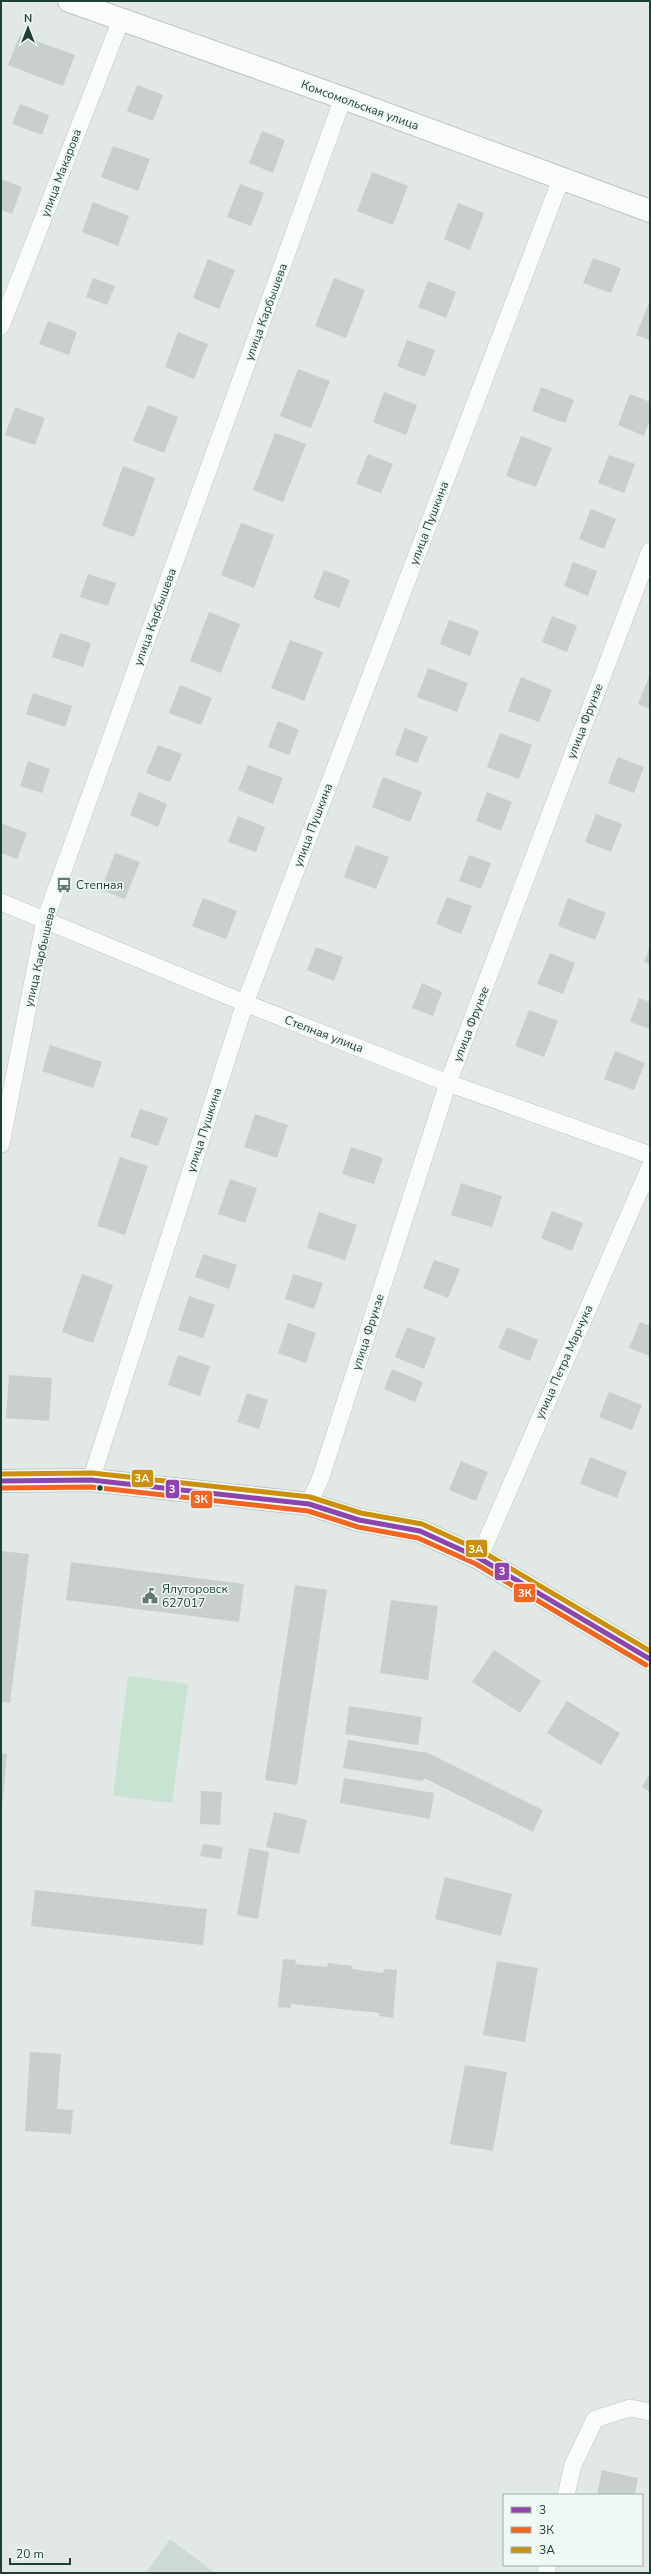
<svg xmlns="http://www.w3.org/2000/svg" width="651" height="2574" font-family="'Nunito Sans',sans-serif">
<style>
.built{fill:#cedad5}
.green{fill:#c8e3d1}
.building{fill:#c8cfcc}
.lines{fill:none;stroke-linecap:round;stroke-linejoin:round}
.minor-casing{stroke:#bec5c2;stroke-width:18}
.tertiary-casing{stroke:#bec5c2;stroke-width:24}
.minor{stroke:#fafcfb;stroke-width:17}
.tertiary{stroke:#fafcfb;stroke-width:22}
.bus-1-casing{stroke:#eff8f3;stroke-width:8}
.bus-2-casing{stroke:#eff8f3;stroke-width:8}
.bus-3-casing{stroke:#eff8f3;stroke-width:8}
.bus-1{stroke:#8e44ad;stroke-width:5}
.bus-2{stroke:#f26522;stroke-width:5}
.bus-3{stroke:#cc910b;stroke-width:5}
.bus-dot{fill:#1e3d35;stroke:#eff8f3;stroke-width:1.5}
.labels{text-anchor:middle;stroke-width:3;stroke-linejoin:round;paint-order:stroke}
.street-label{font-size:12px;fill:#1e3d35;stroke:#eff8f3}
.poi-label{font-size:12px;fill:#1e3d35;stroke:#eff8f3;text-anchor:start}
.line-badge{stroke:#eff8f3;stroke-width:1.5}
.badge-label{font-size:11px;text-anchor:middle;font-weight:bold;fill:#fff}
</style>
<rect width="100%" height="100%" fill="#e1e8e5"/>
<path class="built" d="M170,2539L215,2573H146Z"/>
<path class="green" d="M128,1676L188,1684L172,1803L113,1796Z"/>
<g class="building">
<path d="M20,35L75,55L63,86L8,65Z"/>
<path d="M137,85L163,95L153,121L127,111Z"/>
<path d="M20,104L49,115L42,135L12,124Z"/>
<path d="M262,131L285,140L273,173L249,163Z"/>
<path d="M113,146L150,159L138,191L101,177Z"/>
<path d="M372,172L408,186L393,225L357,211Z"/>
<path d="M1,179L22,187L12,214L1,210Z"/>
<path d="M240,184L264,193L251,226L227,217Z"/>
<path d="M93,202L129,216L118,246L82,232Z"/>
<path d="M458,203L484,213L470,250L444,239Z"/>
<path d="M593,258L621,268L611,293L583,283Z"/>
<path d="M208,259L235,270L219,309L193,298Z"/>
<path d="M93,278L115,286L107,305L86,297Z"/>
<path d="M334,278L365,290L346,338L315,326Z"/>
<path d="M428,281L456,292L446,318L418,307Z"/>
<path d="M650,300V340L636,335Z"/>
<path d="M48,321L77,332L69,355L39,344Z"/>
<path d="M178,332L208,344L194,379L165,367Z"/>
<path d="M407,340L435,350L425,377L397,366Z"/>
<path d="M298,369L330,381L311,428L280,416Z"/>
<path d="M541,387L574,400L565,423L532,411Z"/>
<path d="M384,392L417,405L406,435L373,422Z"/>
<path d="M630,394L650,402V419L644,436L618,425Z"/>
<path d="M148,405L178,417L164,453L133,441Z"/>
<path d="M15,407L45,418L35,445L5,435Z"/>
<path d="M275,433L306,444L283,502L253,490Z"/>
<path d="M521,436L552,448L536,487L506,476Z"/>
<path d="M368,454L393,464L381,493L356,484Z"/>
<path d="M609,455L635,464L624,493L598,483Z"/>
<path d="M123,466L155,478L134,537L102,526Z"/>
<path d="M591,509L616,519L604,549L579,539Z"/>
<path d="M241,523L274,535L254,588L221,575Z"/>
<path d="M573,562L597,571L588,596L564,586Z"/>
<path d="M324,570L350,580L339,608L313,598Z"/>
<path d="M88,574L116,583L108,606L80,597Z"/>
<path d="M209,612L240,624L221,673L190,661Z"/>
<path d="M552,616L577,626L567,652L542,642Z"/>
<path d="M449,620L479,631L470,656L440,644Z"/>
<path d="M60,633L91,643L83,667L52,657Z"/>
<path d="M290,640L323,652L304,701L271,688Z"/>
<path d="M428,668L468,683L457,712L417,697Z"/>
<path d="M650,674V709L638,704Z"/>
<path d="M521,677L552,690L539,722L508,711Z"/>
<path d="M180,685L212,698L201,725L169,713Z"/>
<path d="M33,693L72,706L65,727L26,714Z"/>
<path d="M278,721L299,730L289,755L268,747Z"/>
<path d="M405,728L428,737L417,763L395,755Z"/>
<path d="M500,733L532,745L519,779L487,767Z"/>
<path d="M158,745L182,754L170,782L146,773Z"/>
<path d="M618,757L644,767L634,793L608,783Z"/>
<path d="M28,761L50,769L42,793L20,786Z"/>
<path d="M248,765L283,778L273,804L238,790Z"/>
<path d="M383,777L422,792L410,822L372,807Z"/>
<path d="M139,792L167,804L158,827L130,815Z"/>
<path d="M487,792L512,802L501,831L476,821Z"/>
<path d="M596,814L622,824L611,852L585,842Z"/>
<path d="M238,816L265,827L256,852L228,842Z"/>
<path d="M1,823L27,833L17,859L1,853Z"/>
<path d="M356,845L389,857L376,889L344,877Z"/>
<path d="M115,853L140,862L125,899L101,890Z"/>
<path d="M469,855L491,863L481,889L459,881Z"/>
<path d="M447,897L472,906L461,934L436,924Z"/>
<path d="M203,898L237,911L226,939L192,926Z"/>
<path d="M568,898L606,913L595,940L558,926Z"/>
<path d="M650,946V964L644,962Z"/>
<path d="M316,947L343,957L334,981L307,970Z"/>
<path d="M550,953L575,963L563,994L537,984Z"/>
<path d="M422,983L442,992L433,1016L412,1008Z"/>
<path d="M639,998L650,1002V1029L630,1022Z"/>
<path d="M529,1010L558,1021L544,1057L515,1046Z"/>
<path d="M50,1045L102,1062L93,1088L42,1071Z"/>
<path d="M615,1051L645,1063L634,1090L604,1079Z"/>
<path d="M140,1109L168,1118L158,1146L130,1137Z"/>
<path d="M255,1114L288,1125L277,1158L244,1147Z"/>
<path d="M351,1147L383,1158L374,1184L342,1174Z"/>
<path d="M120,1157L148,1166L125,1235L97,1226Z"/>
<path d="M230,1179L257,1188L245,1223L218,1214Z"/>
<path d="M461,1183L502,1196L492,1227L451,1215Z"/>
<path d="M552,1211L583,1223L572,1251L541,1238Z"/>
<path d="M319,1212L357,1225L345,1260L307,1248Z"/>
<path d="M203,1254L237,1265L229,1289L195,1277Z"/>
<path d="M434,1260L460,1269L448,1298L423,1288Z"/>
<path d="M82,1274L113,1285L93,1343L62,1332Z"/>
<path d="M293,1274L323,1283L314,1309L285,1299Z"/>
<path d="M189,1296L215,1305L203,1338L178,1330Z"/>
<path d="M640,1322L650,1326V1356L629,1348Z"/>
<path d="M288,1323L316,1333L306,1363L278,1353Z"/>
<path d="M407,1327L436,1338L424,1369L395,1357Z"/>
<path d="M507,1327L538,1340L530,1361L498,1348Z"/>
<path d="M178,1355L210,1366L200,1396L168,1385Z"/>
<path d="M392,1369L423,1382L415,1402L384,1389Z"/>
<path d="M9,1375L52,1378L49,1421L6,1418Z"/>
<path d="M609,1392L642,1405L632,1430L599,1417Z"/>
<path d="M247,1393L268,1400L259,1429L237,1422Z"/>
<path d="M590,1457L627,1472L617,1498L580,1484Z"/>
<path d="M461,1461L488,1472L476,1501L449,1490Z"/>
<path d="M1,1551L29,1554L10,1703L1,1702Z"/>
<path d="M71,1562L244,1584L239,1622L66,1600Z"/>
<path d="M295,1585L327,1590L297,1785L265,1780Z"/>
<path d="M391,1600L438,1606L428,1680L380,1673Z"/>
<path d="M494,1650L541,1681L520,1713L472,1682Z"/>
<path d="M567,1701L620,1733L601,1765L547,1733Z"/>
<path d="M349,1706L422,1717L418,1745L345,1734Z"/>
<path d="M348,1740L428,1753L543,1810L533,1832L424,1778L423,1781L343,1768Z"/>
<path d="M1,1753L7,1754L2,1808H1Z"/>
<path d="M650,1773V1792L642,1787Z"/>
<path d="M344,1778L434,1793L430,1819L340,1803Z"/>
<path d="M201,1791L222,1792L220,1825L200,1824Z"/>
<path d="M274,1812L307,1820L299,1854L266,1847Z"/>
<path d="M203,1844L223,1847L221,1859L200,1856Z"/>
<path d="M249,1848L269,1852L258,1919L237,1915Z"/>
<path d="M445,1877L512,1894L501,1936L435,1919Z"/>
<path d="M35,1890L207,1909L203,1945L31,1926Z"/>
<path d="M283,1959L296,1960L295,1964L327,1967L328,1963L352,1966V1969L383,1973L384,1969L397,1970L393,2018L379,2016L380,2013L291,2004V2008L278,2007Z"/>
<path d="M497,1961L538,1968L525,2042L483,2035Z"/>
<path d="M30,2052L61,2054L57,2109L73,2110L71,2134L25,2131Z"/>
<path d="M465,2065L507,2072L493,2151L450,2144Z"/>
<path d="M602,2470L638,2478L635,2495H597Z"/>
</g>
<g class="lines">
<defs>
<g id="minor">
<path d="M1,326L121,20"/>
<path d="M1,902L245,1003L448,1083L650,1155"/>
<path d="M1,1144L45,920L343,98"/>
<path d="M91,1480L245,1003L561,179"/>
<path d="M309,1504L321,1477L448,1083L650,551"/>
<path d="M479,1558L650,1167"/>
<path d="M566,2495L573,2465L595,2419L630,2408L650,2412"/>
<path d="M546,2573L548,2565"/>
</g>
<g id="tertiary">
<path d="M69,1L343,98L650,211"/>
<path d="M1,1481L91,1480L309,1504L359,1520L420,1531L479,1558L650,1659"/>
</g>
</defs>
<use href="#minor" class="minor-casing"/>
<use href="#tertiary" class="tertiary-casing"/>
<use href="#minor" class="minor"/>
<use href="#tertiary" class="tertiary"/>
<defs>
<path id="bus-1" d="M1,1481L91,1480L309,1504L359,1520L420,1531L479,1558L650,1659"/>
<path id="bus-2" d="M1,1488L91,1487L308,1511L358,1527L418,1538L476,1564L646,1665"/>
<path id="bus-3" d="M1,1474L92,1473L310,1497L361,1513L422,1524L483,1552L650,1651"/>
</defs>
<use href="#bus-1" class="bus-1-casing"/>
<use href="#bus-2" class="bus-2-casing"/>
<use href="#bus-3" class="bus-3-casing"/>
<use href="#bus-1" class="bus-1"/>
<use href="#bus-2" class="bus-2"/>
<use href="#bus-3" class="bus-3"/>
</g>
<defs>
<symbol id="bus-bare" viewBox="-9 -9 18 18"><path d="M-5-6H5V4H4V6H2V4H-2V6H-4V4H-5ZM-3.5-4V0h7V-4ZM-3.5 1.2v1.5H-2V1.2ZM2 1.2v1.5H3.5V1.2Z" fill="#627973" stroke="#eff8f3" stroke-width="2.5" paint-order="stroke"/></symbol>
<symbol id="civic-bare" viewBox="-9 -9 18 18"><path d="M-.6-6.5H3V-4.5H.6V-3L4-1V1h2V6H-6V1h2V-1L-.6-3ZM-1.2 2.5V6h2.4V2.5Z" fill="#627973" stroke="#eff8f3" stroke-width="2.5" paint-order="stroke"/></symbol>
</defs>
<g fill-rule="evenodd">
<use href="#bus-bare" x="53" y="874" width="22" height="22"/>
<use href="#civic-bare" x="139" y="1585" width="22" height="22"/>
</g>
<circle class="bus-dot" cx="100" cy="1488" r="3.5"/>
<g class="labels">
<g class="street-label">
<text transform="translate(360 105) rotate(20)" y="4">Комсомольская улица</text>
<text transform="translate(61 173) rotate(-69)" y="4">улица Макарова</text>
<text transform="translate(266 312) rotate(-70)" y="4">улица Карбышева</text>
<text transform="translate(429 523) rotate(-69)" y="4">улица Пушкина</text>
<text transform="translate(155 617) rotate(-70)" y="4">улица Карбышева</text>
<text transform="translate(585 721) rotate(-69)" y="4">улица Фрунзе</text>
<text transform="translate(313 825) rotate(-69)" y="4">улица Пушкина</text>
<text transform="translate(40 957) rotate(-77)" y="4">улица Карбышева</text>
<text transform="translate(471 1024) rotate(-69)" y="4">улица Фрунзе</text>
<text transform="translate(324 1034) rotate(21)" y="4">Степная улица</text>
<text transform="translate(204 1130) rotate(-72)" y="4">улица Пушкина</text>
<text transform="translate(368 1332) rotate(-72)" y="4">улица Фрунзе</text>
<text transform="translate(564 1362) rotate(-66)" y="4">улица Петра Марчука</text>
</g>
<g class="poi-label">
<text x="76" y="889">Степная</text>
<text x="162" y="1593">Ялуторовск<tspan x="162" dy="14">627017</tspan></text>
</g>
</g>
<g class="line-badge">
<rect x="131" y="1469" width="23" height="19" rx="4" fill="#cc910b"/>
<rect x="165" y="1479" width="15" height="20" rx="4" fill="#8e44ad"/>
<rect x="190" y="1490" width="23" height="19" rx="4" fill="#f26522"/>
<rect x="465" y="1539" width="23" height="19" rx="4" fill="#cc910b"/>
<rect x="494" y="1562" width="16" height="19" rx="4" fill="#8e44ad"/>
<rect x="513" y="1583" width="23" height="20" rx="4" fill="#f26522"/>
</g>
<g class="badge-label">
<text x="142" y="1482">3А</text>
<text x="172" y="1493">3</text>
<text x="201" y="1503">3К</text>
<text x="476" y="1553">3А</text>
<text x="502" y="1575">3</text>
<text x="525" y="1597">3К</text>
</g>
<rect width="651" height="2574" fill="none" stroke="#1e3d35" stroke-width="4"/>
<rect x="503" y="2494" width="140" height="72" fill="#eff8f3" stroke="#9bada7"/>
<rect x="511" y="2507" width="20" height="6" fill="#8e44ad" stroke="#9bada7"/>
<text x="539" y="2514" font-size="12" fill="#1e3d35">3</text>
<rect x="511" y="2527" width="20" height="6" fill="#f26522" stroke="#9bada7"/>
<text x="539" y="2534" font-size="12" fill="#1e3d35">3К</text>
<rect x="511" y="2547" width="20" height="6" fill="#cc910b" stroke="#9bada7"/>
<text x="539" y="2554" font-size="12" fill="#1e3d35">3А</text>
<g transform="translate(28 28)" stroke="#eff8f3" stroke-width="3" paint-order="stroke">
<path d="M0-3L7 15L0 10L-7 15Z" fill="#1e3d35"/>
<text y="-6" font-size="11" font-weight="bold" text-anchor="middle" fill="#1e3d35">N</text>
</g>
<path d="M10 2558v6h60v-6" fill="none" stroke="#1e3d35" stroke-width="2"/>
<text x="16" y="2558" font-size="12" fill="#1e3d35" stroke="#eff8f3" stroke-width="3" paint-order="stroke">20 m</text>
</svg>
